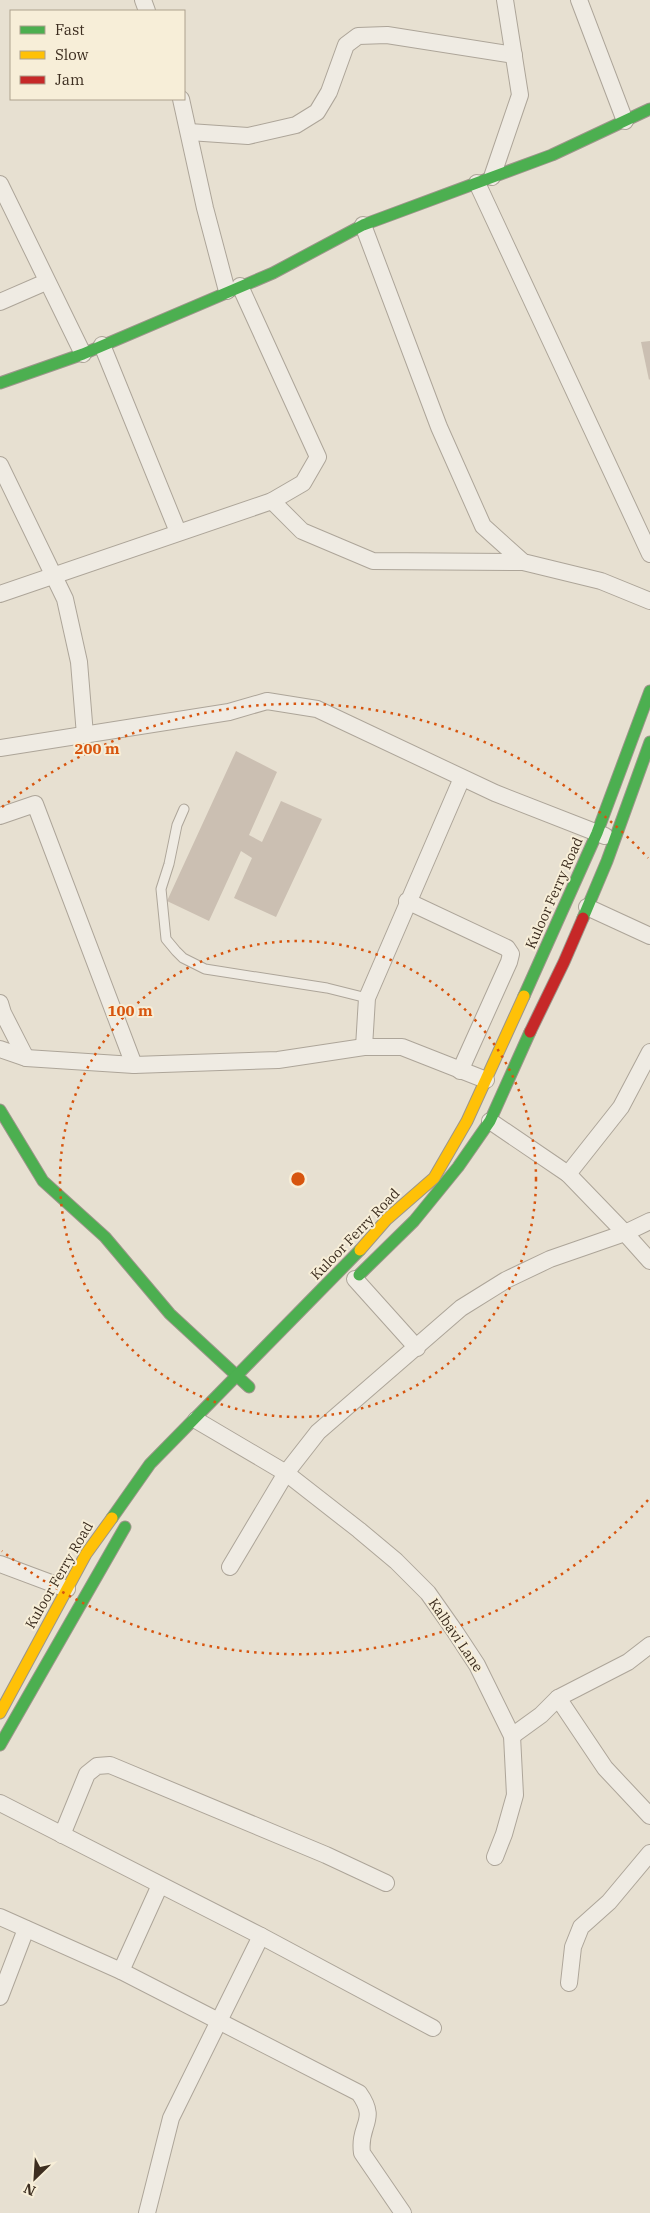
<svg xmlns="http://www.w3.org/2000/svg" width="650" height="2213" font-family="'IBM Plex Serif',serif">
<style>
.building{fill:#cbbfb2}
.lines{fill:none;stroke-linecap:round;stroke-linejoin:round}
.lane-casing{stroke:#ada599;stroke-width:11}
.street-casing{stroke:#ada599;stroke-width:18}
.fast-casing{stroke:#9c958a;stroke-width:13}
.slow-casing{stroke:#9c958a;stroke-width:13}
.jam-casing{stroke:#9c958a;stroke-width:13}
.lane{stroke:#efebe3;stroke-width:9}
.street{stroke:#efebe3;stroke-width:16}
.fast{stroke:#4caf50;stroke-width:11}
.slow{stroke:#ffc107;stroke-width:11}
.jam{stroke:#c62828;stroke-width:11}
.ring{fill:none;stroke:#d7550e;stroke-width:2.5;stroke-dasharray:2.5 5}
.labels{text-anchor:middle;stroke-width:4;stroke-linejoin:round;paint-order:stroke}
.street-label{font-size:14px;fill:#3d2e20;stroke:#f7eed8}
.centre{fill:#d7550e;stroke:#f7eed8;stroke-width:2.5}
.ring-label{font-size:15px;text-anchor:middle;font-weight:bold;fill:#d7550e;stroke:#f7eed8;stroke-width:4;stroke-linejoin:round;paint-order:stroke}
</style>
<rect width="100%" height="100%" fill="#e7e0d1"/>
<g class="building">
<path d="M650,341V379L649,380L641,342Z"/>
<path d="M236,751L277,772L249,835L262,842L281,801L322,819L276,917L234,898L252,858L241,851L209,921L167,901Z"/>
</g>
<g class="lines">
<defs>
<path id="lane" d="M184,809L177,825L169,864L161,889L166,939L176,951L183,958L205,969L327,988L367,998"/>
<g id="street">
<path d="M143,0L147,11"/>
<path d="M579,0L625,121"/>
<path d="M181,99L205,208L227,291"/>
<path d="M189,132L248,136L296,125L317,112L329,92L346,45L358,36L387,35L514,55"/>
<path d="M492,177L520,95L505,0"/>
<path d="M477,183L650,554"/>
<path d="M0,184L83,354"/>
<path d="M363,225L439,427L483,526L523,562L601,581L650,601"/>
<path d="M0,302L46,282"/>
<path d="M102,345L178,532"/>
<path d="M0,465L65,599L79,662L85,735"/>
<path d="M272,501L302,531L373,561L523,562"/>
<path d="M0,594L272,501L303,483L318,457L240,286"/>
<path d="M0,748L229,712L267,701L317,709L495,793L605,836"/>
<path d="M0,816L35,804L134,1065"/>
<path d="M407,901L507,948L511,954L509,962L460,1071"/>
<path d="M587,907L650,936"/>
<path d="M0,1003L3,1013L26,1058"/>
<path d="M364,1047L367,998L462,778"/>
<path d="M0,1049L26,1058L134,1065L278,1060L364,1047H402L486,1080"/>
<path d="M490,1121L568,1174L625,1233L650,1221"/>
<path d="M568,1174L621,1107L650,1052"/>
<path d="M355,1279L417,1348"/>
<path d="M196,1420L286,1473L359,1530L396,1561L428,1593L454,1630L477,1665L512,1736L515,1795L504,1834L495,1857"/>
<path d="M0,1564L67,1589"/>
<path d="M230,1567L286,1473L318,1432L461,1308L506,1280L550,1259L625,1233L650,1261"/>
<path d="M558,1698L628,1662L650,1645"/>
<path d="M512,1736L541,1715L558,1698L605,1768L650,1816"/>
<path d="M0,1803L261,1936L433,2028"/>
<path d="M62,1835L87,1774L97,1766L110,1765L326,1855L386,1883"/>
<path d="M0,1917L121,1971L359,2093C379,2121 358,2124 362,2153L403,2213"/>
<path d="M121,1971L160,1885"/>
<path d="M569,1983L573,1947L581,1927L609,1902L650,1853"/>
<path d="M0,1997L26,1929"/>
<path d="M147,2213L171,2118L261,1936"/>
</g>
<g id="fast">
<path d="M0,383L83,354L273,273L363,225L552,155L650,109"/>
<path d="M583,918L607,861L650,742"/>
<path d="M524,996L597,833L650,691"/>
<path d="M0,1110L43,1181L105,1237L170,1314L249,1387"/>
<path d="M359,1275L414,1221L458,1167L490,1121L530,1032"/>
<path d="M112,1518L150,1464L360,1250"/>
<path d="M0,1745L125,1527"/>
</g>
<g id="slow">
<path d="M360,1250L387,1219L434,1178L467,1121L524,996"/>
<path d="M0,1713L86,1554L112,1518"/>
</g>
<path id="jam" d="M530,1032L564,962L583,918"/>
</defs>
<use href="#lane" class="lane-casing"/>
<use href="#street" class="street-casing"/>
<use href="#fast" class="fast-casing"/>
<use href="#slow" class="slow-casing"/>
<use href="#jam" class="jam-casing"/>
<use href="#lane" class="lane"/>
<use href="#street" class="street"/>
<use href="#fast" class="fast"/>
<use href="#slow" class="slow"/>
<use href="#jam" class="jam"/>
</g>
<g class="ring">
<circle cx="298" cy="1179" r="238"/>
<path d="M648 1500A475 475 0 0 1 2 1551M2 807A475 475 0 0 1 648 858"/>
</g>
<g class="labels">
<g class="street-label">
<text transform="translate(554 893) rotate(-66)" y="5">Kuloor Ferry Road</text>
<text transform="translate(355 1234) rotate(-46)" y="5">Kuloor Ferry Road</text>
<text transform="translate(59 1575) rotate(-60)" y="5">Kuloor Ferry Road</text>
<text transform="translate(456 1635) rotate(56)" y="5">Kalbavi Lane</text>
</g>
</g>
<circle cx="298" cy="1179" r="8" class="centre"/>
<g class="ring-label">
<text x="97" y="754">200 m</text>
<text x="130" y="1016">100 m</text>
</g>
<rect x="10" y="10" width="175" height="90" fill="#f7eed8" stroke="#ada18e"/>
<rect x="20" y="26" width="25" height="8" fill="#4caf50" stroke="#ada18e"/>
<text x="55" y="35" font-size="15" fill="#3d2e20">Fast</text>
<rect x="20" y="51" width="25" height="8" fill="#ffc107" stroke="#ada18e"/>
<text x="55" y="60" font-size="15" fill="#3d2e20">Slow</text>
<rect x="20" y="76" width="25" height="8" fill="#c62828" stroke="#ada18e"/>
<text x="55" y="85" font-size="15" fill="#3d2e20">Jam</text>
<g transform="translate(35 2178) rotate(205)" stroke="#f7eed8" stroke-width="4" paint-order="stroke">
<path d="M0-4L9 19L0 12L-9 19Z" fill="#3d2e20"/>
<text y="-8" font-size="14" font-weight="bold" text-anchor="middle" fill="#3d2e20">N</text>
</g>
</svg>
